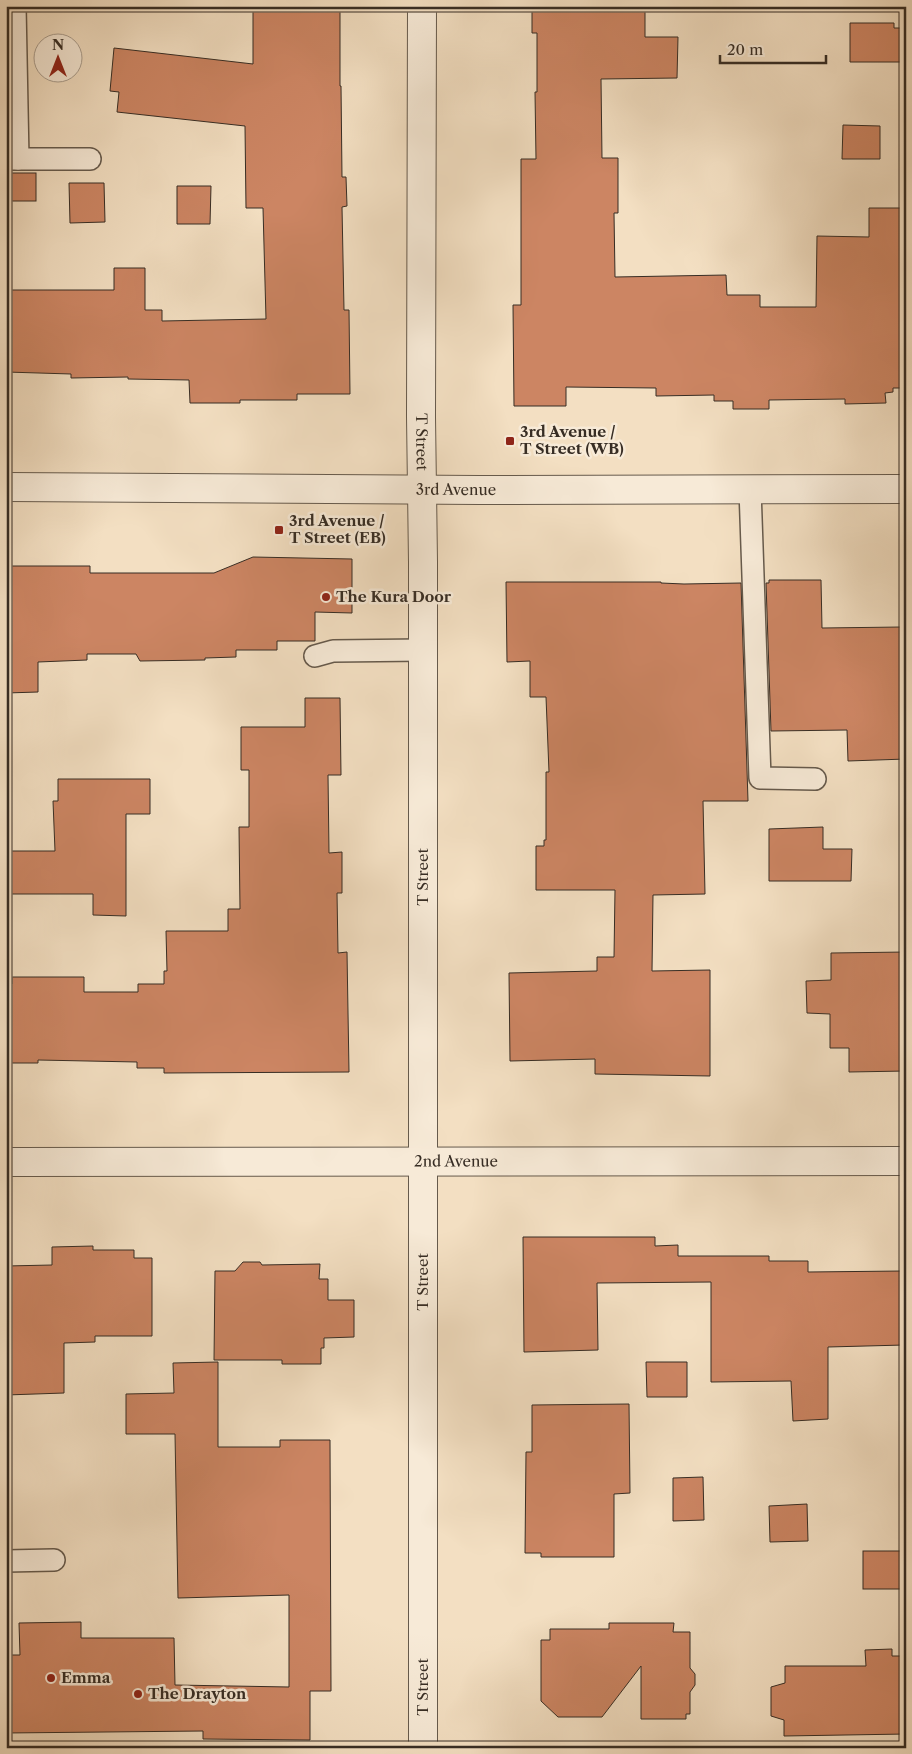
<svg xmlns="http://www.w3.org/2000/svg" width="912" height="1754" font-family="'Libre Caslon Text',serif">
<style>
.building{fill:#cc8563;stroke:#372d24}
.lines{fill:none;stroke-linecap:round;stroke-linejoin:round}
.service-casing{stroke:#665a4c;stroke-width:24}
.minor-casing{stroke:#665a4c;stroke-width:30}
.tertiary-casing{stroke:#665a4c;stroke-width:30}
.service{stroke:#f7ead7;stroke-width:21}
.minor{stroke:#f7ead7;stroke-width:28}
.tertiary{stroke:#f7ead7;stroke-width:28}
.poi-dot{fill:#8f2418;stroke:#f7ead7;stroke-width:2}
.labels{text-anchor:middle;stroke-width:5;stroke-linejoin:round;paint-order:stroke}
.poi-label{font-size:15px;font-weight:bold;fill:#372d24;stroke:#f7ead7;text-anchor:start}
.street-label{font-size:15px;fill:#372d24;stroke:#f7ead7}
</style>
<rect width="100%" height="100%" fill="#f3dfc2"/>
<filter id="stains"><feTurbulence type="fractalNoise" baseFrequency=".004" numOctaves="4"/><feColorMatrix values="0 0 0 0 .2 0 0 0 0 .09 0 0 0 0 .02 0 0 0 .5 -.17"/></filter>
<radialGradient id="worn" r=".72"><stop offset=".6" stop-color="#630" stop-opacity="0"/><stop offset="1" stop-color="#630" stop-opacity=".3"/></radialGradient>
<g class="building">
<path d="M532,6H645V37H678L677,78L601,79L602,158H618V213H614L615,277L726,275L727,295H760V307H816L817,236L869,237V208H904L906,276V388H893V392L885,393L886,403L845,404V399L769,400V409H733V401H714V395L656,396V388L566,387V406H514L513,305H521V159H536L535,92H537V33H532Z"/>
<path d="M340,8V86H341L342,177H346L347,206L342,207L344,310H349L350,394H297V400H240V403H190L189,380L128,379V377L71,378V374L6,372V290H114V268H145V310H162V321L266,319L263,208H246L245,126L117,112L119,92L110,91L114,48L253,64V10Z"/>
<path d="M850,23H894V28H906V62H850Z"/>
<path d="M843,125L880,126V159H842Z"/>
<rect x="6" y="173" width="30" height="28"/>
<path d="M69,183H104L105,222L70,223Z"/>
<path d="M177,186H211L210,224H177Z"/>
<path d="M253,557L352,559V613L315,612V641H277V650H236V657L205,658V660L140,661L136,654H87V660L38,662V692L6,693V566H90V573H214Z"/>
<path d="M769,580H821L822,628L901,627V696H906V759L848,761L847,730L771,731L766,583H769Z"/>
<path d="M506,582H661V583L684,584L741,583L748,801H703L705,894L653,895L652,971L710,970V1076L595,1074V1059L510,1061L509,973L597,971V957H614L615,890H536V846H544V840H546V772H549L546,697H530V661L507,662Z"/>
<path d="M305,698H340L341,775H328L329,853L342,852V893H337L338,953L347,952L349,1072L164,1073V1068H137V1062L38,1060V1063H6V984H12V977H84V992H138V984H164V971H167L166,931H228V909H240L239,827H249V770H241V727H305Z"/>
<path d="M58,779H150V814H126V916L93,915V894H8V851H55L53,801H58Z"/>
<path d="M823,827V849H852L851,881H769V829Z"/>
<path d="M906,952V1071L849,1072V1048H830V1014L807,1013L806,981L831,980V953Z"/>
<path d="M523,1237H655V1246L678,1245V1256H769V1261H808V1272L903,1271L904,1345L828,1347V1419L793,1421L791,1381L711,1382V1282L597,1283L598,1350L524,1352Z"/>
<path d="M93,1246V1250H134V1258H152V1336H95V1342L64,1343V1393L6,1395V1266L52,1265V1247Z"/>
<path d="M243,1262H260L262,1265L320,1264L319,1279H328V1300H354V1337L324,1338V1348H321V1364H282V1360H214L215,1271H235Z"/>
<path d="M218,1362V1447H280V1440H330L331,1691H310V1740L203,1739V1731L6,1733V1655H20L19,1623L81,1622V1638H174L175,1685L289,1687V1595L178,1598L175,1434H126V1394L174,1393L173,1363Z"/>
<path d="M646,1362H687V1397H647Z"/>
<path d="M629,1404L630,1493L614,1494V1557H541V1553H525L526,1452H532V1405Z"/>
<path d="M703,1477L704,1520L673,1521V1478Z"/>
<path d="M807,1504L808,1541L770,1542L769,1506Z"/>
<rect x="863" y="1551" width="43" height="38"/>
<path d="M609,1623H674L673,1632H690V1668L695,1674V1685L690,1692V1714H686V1719H641V1666L602,1717H558L541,1701V1640H550V1629H609Z"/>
<path d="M892,1649V1656H906V1734L784,1736V1720L771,1716V1687L785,1683V1666H866L865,1650Z"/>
</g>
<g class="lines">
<defs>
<g id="service">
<path d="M15,6L18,159"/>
<path d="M6,159H90"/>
<path d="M750,489L760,778L815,779"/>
<path d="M315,656L333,651L423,650"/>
<path d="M6,1561L54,1560"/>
</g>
<g id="minor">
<path id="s1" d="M422,6L421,417L423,562V1748"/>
</g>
<g id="tertiary">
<path id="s2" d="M6,487L479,490L906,489"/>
<path id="s3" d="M6,1162L906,1161"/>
</g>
</defs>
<use href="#service" class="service-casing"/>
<use href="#minor" class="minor-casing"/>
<use href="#tertiary" class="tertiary-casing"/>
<use href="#service" class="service"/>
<use href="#minor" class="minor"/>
<use href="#tertiary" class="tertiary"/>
</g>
<g class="poi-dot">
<rect x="505" y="436" width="10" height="10" rx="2.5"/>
<rect x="274" y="525" width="10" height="10" rx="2.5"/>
<circle cx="326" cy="597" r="5"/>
<circle cx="51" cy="1678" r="5"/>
<circle cx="138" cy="1694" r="5"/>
</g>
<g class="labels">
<g class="poi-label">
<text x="520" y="437">3rd Avenue /<tspan x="520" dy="17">T Street (WB)</tspan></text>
<text x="289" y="526">3rd Avenue /<tspan x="289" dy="17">T Street (EB)</tspan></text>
<text x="336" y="602">The Kura Door</text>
<text x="61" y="1683">Emma</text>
<text x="148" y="1699">The Drayton</text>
</g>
<g class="street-label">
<text dy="5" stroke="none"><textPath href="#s1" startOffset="436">T Street</textPath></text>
<text dy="5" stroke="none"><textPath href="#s2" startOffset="450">3rd Avenue</textPath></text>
<text transform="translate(423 877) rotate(-90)" y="5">T Street</text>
<text dy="5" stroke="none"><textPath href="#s3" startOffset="450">2nd Avenue</textPath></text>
<text transform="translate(423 1282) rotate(-90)" y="5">T Street</text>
<text transform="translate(423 1687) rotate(-90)" y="5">T Street</text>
</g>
</g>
<rect width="912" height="1754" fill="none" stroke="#f3dfc2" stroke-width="25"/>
<rect x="8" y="8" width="897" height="1739" fill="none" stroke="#372d24" stroke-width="2.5"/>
<rect x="12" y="12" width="887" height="1729" fill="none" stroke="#372d24"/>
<g transform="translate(58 58)"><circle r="24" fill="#f7ead7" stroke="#aa9e8f"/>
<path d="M0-4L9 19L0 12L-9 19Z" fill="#8f2418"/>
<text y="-8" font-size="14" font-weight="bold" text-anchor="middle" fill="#372d24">N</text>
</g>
<path d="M720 55v8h106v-8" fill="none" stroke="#372d24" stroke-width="2.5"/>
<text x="727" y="55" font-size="15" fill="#372d24" stroke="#f7ead7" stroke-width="4" paint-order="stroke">20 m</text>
<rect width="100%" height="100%" filter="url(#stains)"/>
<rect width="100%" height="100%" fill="url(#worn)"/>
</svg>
